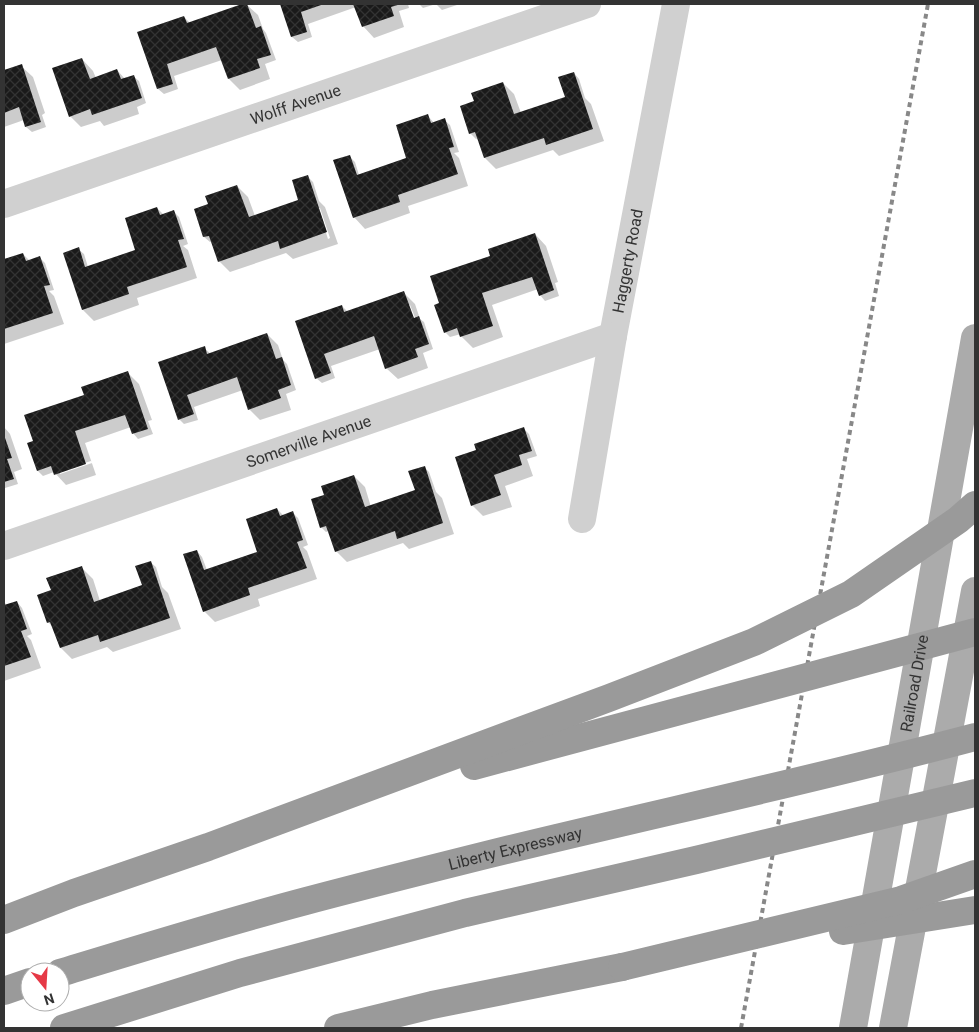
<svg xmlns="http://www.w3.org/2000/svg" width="979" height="1032" font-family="Roboto,sans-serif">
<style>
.shadow{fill:#0003;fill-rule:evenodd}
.building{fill:url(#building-cross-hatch)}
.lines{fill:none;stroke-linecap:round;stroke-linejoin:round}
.minor{stroke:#d0d0d0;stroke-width:28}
.major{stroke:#ababab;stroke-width:28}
.highway{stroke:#9a9a9a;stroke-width:28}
.rail{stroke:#888;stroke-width:4;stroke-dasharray:5 4;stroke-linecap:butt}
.highway-bridge{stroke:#9a9a9a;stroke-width:28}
.labels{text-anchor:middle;stroke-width:5;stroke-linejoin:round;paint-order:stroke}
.street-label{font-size:16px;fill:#333;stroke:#fff}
</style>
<defs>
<pattern id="building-cross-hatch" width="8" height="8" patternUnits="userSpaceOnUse" patternTransform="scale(1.25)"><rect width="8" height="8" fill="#1a1a1a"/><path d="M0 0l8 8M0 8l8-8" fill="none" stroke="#333"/></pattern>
</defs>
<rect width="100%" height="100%" fill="#fff"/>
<g class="shadow">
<path d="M246,4L258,15L263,29L266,33L276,60L265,64L270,79L240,90L229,79L222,60L174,76L178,89L164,94L158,89L139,32L184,17L190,23Z"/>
<path d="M281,4H408L409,8L399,11L404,27L374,38L363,26L356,7L308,24L312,37L298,42L292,37Z"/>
<path d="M419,4H460L442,10L436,4L423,8Z"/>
<path d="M82,59L93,71L96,78L117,70L125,79L133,76L139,81L146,103L137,107L139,114L104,126L100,121L81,127L70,116Z"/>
<path d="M21,66L33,77L45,113L42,115L46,127L32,132L26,127L24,120L4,127V72Z"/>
<path d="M574,73L579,79L585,98L591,104L604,141L559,156L553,150L496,169L485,158L478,138L476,139L470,133L473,102L503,83L514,94L521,113L566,98Z"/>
<path d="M428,116L434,123L444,120L450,125L459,152L454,153L459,158L468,186L408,206L410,213L365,229L354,217L349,156L355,162L359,175L408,158Z"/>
<path d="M307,176L313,182L319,201L325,207L338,244L293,259L286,253L230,272L219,261L212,241L210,242L204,237L208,206L237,186L248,197L255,216L300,201ZM318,208H320L330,238L328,239Z"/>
<path d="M157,208L164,215L174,212L179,217L188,244L183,246L188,250L197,278L137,298L139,305L94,321L83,310L78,249L84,254L88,267L137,251Z"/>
<path d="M535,234L546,246L558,282L555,283L559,296L545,301L540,295L538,289L492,305L503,337L473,348L461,336V334L450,337L445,332L441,303L492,257Z"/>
<path d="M23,254L30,261L40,258L45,263L54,290L49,291L54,296L64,324L4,344V261Z"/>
<path d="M404,293L415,304L420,319L424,322L433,349L423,353L428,368L398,379L386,368L380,349L331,366L335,378L322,383L316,378L297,322L342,306L348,312ZM408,305H410L418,325L415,326Z"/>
<path d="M267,334L278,345L283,360L287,364L296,390L286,394L291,410L260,420L249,409L243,390L194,407L198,420L184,424L179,419L159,363L204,348L211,354Z"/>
<path d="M128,373L139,384L152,420L148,421L153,434L138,439L133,433L131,427L85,443L96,475L66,485L54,472L43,476L38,471L29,444L34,442L85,395ZM91,461L92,463L60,474V471Z"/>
<path d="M4,427L10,434L22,469L14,472L18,484L5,488L4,487Z"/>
<path d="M524,429L529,434L537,456L527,459L533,476L505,486L512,507L483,516L472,505L478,451Z"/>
<path d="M424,467L429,472L436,492L442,498L454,534L409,549L403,543L347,562L336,551L329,531L326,532L321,527L324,496L354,476L365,487L371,507L417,491Z"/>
<path d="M277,509L284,516L293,513L298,518L308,545L303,547L307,551L317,579L258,599L260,606L215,622L204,611L197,551L202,557L207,570L259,553Z"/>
<path d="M150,562L156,567L162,587L168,593L181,629L113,652L107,647L72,659L61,648L54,628L48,622L52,591L82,568L93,579L100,601L144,586Z"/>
<path d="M4,602L7,605L17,602L22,608L32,634L27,636L31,640L41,668L4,681Z"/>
</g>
<g class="building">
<path d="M242,4H247L256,28L261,26L271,55L257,59L260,68L228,79L216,47L167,64L173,84L157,89L137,32L184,16L187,23Z"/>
<path d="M280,4H324L301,12L307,32L291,37Z"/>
<path d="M353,4H401L391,7L394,16L362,27Z"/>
<path d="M82,58L90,79L117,69L121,79L134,75L142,98L92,115L90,109L69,117L52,68Z"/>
<path d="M22,64L41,122L25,127L19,107L4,113V70Z"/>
<path d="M574,72L593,129L546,145L544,138L484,158L475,132L469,134L460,106L474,101L471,93L503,82L514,114L565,97L558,77Z"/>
<path d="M428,114L431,123L445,118L454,147L449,148L458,174L398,195L400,202L353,218L333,160L350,155L357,175L406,158L396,125Z"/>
<path d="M308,175L327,232L280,249L278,241L218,262L209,236L203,237L194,209L208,204L205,196L237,185L249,217L298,200L292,180Z"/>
<path d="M157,207L160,215L174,210L184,239L178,240L187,267L127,287L129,294L82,310L63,253L79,247L85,267L135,250L125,218Z"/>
<path d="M535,233L554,290L539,296L532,277L482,293L493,326L460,337L457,328L444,333L434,305L439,303L430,276L490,256L488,249Z"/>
<path d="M23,253L26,261L40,256L50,285L44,286L53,313L4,329V259Z"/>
<path d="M404,291L414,318L419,316L429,344L415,349L418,357L385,369L374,336L324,354L331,373L315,379L295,321L342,305L344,312Z"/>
<path d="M267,333L276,359L282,357L291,385L278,390L281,398L248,410L237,377L187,395L194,414L178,420L158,362L205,346L207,354Z"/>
<path d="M128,371L148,429L132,434L125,415L75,431L86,464L54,475L51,466L37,471L27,443L33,441L24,415L84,395L81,387Z"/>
<path d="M524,427L532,451L519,455L522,465L494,475L501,495L471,506L455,457L476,450L474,444Z"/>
<path d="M4,435L12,458L7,459L14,479L4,482Z"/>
<path d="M425,466L443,523L397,539L395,531L335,552L326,526L320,528L311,499L324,495L321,486L354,475L365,507L415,490L408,471Z"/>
<path d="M277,508L280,516L293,511L303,540L297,542L307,568L248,588L250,595L203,612L183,554L197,550L204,570L257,552L246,519Z"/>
<path d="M151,561L170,618L100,642L98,635L60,648L50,622L47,623L37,595L51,590L46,578L82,566L94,602L142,585L135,566Z"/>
<path d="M17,601L27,629L21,631L31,657L4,666V605Z"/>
</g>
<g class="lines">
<g class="minor">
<path id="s1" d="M4,204L587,4"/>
<path id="s2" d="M582,519L613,336L676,4"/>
<path id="s3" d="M4,546L613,336"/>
</g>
<g class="major">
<path id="s4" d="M853,1028L975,338"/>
<path d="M893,1028L975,591"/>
</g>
<g class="highway">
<path d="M4,991L30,982"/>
<path d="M338,1028L432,1005L622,967"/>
</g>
<path class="rail" d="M741,1028L928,4"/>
<g class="highway-bridge">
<path d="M474,766L975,632"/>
<path d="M4,920L74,893L208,847L609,698L754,642L851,594L958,520L975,505"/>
<path d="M843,931L975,910"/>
<path d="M622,967L901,900L975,874"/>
<path id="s5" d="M60,973C142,948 223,923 306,901C366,885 426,870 486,855C649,815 813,780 975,737"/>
<path d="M64,1028L240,973L465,913L696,860L975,793"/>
</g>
</g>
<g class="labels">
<g class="street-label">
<text dy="6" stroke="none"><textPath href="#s1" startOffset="308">Wolff Avenue</textPath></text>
<text dy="6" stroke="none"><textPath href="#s2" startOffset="262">Haggerty Road</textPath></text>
<text dy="6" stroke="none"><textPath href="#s3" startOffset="322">Somerville Avenue</textPath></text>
<text dy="6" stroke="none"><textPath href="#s4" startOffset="350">Railroad Drive</textPath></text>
<text dy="6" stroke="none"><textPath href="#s5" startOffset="472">Liberty Expressway</textPath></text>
</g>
</g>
<rect width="979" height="1032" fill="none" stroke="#333333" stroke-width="10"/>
<g transform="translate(45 987) rotate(162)"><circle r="24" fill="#ffffff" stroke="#adadad"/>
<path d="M0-4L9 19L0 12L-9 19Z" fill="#e63946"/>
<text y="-8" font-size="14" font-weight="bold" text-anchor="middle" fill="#333333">N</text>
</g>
</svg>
